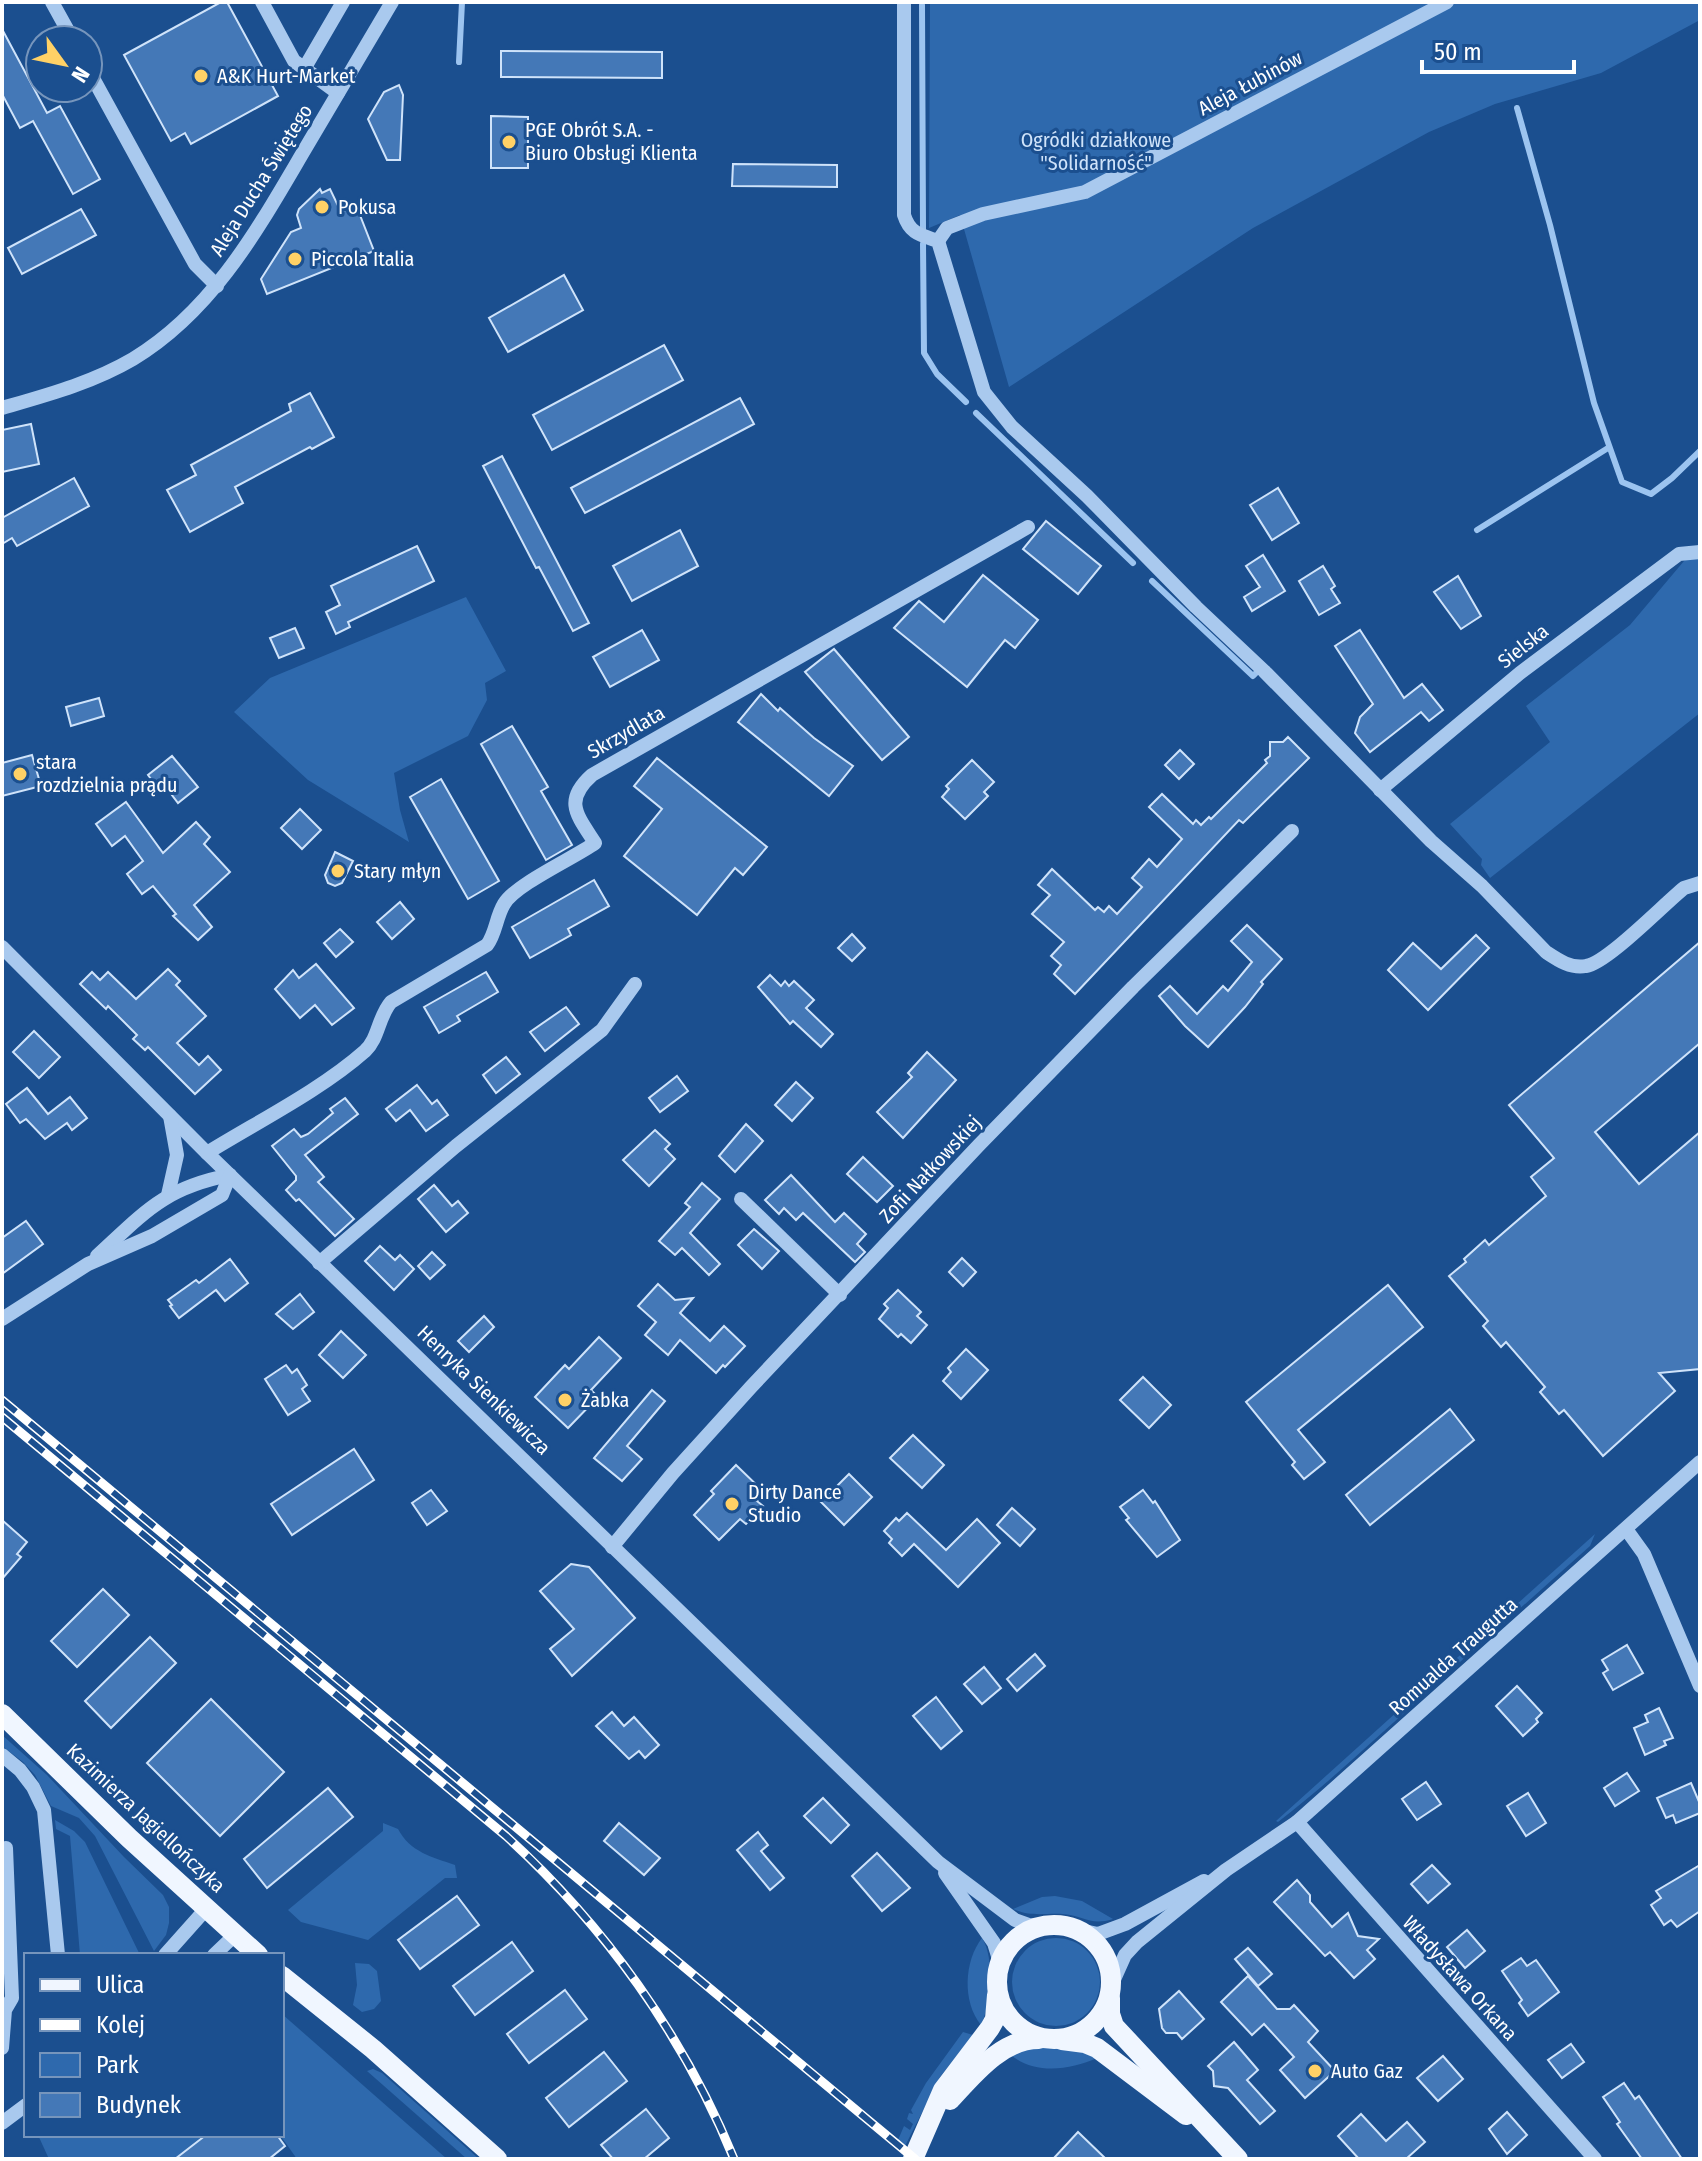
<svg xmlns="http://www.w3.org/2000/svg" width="1702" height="2161" font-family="'Fira Sans Condensed',sans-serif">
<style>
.green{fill:#2e69ad}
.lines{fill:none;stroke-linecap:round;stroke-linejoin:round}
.stream{stroke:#9cc4f0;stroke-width:6}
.building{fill:#4478b7;stroke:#cfe3fa;stroke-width:2}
.minor{stroke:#a9c9ee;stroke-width:14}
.major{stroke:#f0f6ff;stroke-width:20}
.rail-casing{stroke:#fff;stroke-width:9}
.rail{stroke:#1b4f8f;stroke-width:6;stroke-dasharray:18;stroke-linecap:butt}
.poi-dot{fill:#ffd166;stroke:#1b4f8f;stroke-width:3}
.labels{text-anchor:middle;stroke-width:6;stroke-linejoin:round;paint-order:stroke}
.poi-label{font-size:20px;fill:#fff;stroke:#1b4f8f;text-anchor:start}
.street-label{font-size:20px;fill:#fff;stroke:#1b4f8f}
.park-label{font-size:20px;fill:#cfe3fa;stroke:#1b4f8f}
</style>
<rect width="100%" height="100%" fill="#1b4f8f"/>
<g class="green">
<path d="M930,2H1700V20L1601,73L1495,104L1429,132L1253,228L1009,387L960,215L929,228Z"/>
<path d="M1700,542V713L1490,878L1481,865L1482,859L1450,824L1550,742L1526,706L1630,625Z"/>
<path d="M466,597L506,671L485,683L487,700L468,736L394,773L400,810L409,842L308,780L234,712L270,678Z"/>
<path d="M1595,1534L1590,1546L1460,1662L1448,1666Z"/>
<path d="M1429,1683L1426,1693C1377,1737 1330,1782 1278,1822L1276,1821Z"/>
<path d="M2,1735L47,1775L124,1857L163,1895L169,1907V1923L166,1935L154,1951L95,1836L79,1818L51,1806L35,1775L23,1762L2,1746Z"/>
<path d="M55,1820L74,1831L85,1842L140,1955H80L70,1836L56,1829Z"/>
<path d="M383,1823L398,1829C410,1852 432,1857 455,1865L457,1878H445L368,1940L301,1922L288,1910L383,1831Z"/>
<path d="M1055,1896L1082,1901L1113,1919C1090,1926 1085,1916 1063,1914C1044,1913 1031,1917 1013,1909L1042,1897Z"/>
<path d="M982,1938C995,1958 991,2004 981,2025C962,2002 964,1961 982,1938Z"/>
<circle cx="1056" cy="1982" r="44"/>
<path d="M355,1963L369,1964L377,1971L381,2001L374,2009L362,2012L353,2005L357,1985Z"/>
<path d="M282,2014L447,2159H297L280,2135Z"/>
<path d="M963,2032L973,2035L940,2077L905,2146L898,2140L904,2126L910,2130L913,2124L907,2119L909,2113L913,2114L911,2110L926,2083Z"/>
<path d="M1033,2046L1073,2048L1097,2058C1070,2070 1035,2075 1011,2055Z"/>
<path d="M373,2069L382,2073L479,2159H467L367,2071Z"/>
<path d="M38,2135H204L174,2159H49Z"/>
</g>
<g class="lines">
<g class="stream">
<path d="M922,5L923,229"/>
<path d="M459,62L462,2"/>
<path d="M1517,108L1550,225L1594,403L1622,482L1651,494L1672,478L1700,451"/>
<path d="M923,244L924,353L937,374L966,402"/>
<path d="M976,413L1133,563"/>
<path d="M1477,530L1608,448"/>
<path d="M1152,581L1253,676L1256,673"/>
</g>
</g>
<g class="building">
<path d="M221,2H227L278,96L191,144L185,133L171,141L124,55Z"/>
<path d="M2,29L47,113L60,106L100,179L73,194L33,121L20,128L2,94Z"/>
<path d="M501,51L662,52V78L501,77Z"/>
<path d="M399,85L403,95L400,160H387L368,119L384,92Z"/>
<path d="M491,116L528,117V168H491Z"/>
<path d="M733,164L837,165V187L732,186Z"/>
<path d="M320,189L322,193L330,189L341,212L356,205L374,251L267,294L261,279L291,232L301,228L297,215L299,209Z"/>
<path d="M81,209L96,235L22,274L8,248Z"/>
<path d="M564,275L583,310L508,352L489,318Z"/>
<path d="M664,345L683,380L552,450L533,415Z"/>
<path d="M310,393L334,437L312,449L310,447L235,487L243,503L190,532L167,490L196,475L191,465L291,411L289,404Z"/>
<path d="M740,398L754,424L585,513L571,488Z"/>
<path d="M31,424L39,464L2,472V430Z"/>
<path d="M502,456L589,623L573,631L539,567L536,568L483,466Z"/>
<path d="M74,478L89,506L17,546L12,538L2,544V518Z"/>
<path d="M1278,488L1299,523L1272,540L1250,505Z"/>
<path d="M1046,521L1101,566L1078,594L1023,549Z"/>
<path d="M680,530L698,566L632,601L613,566Z"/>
<path d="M417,546L434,581L348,622L350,627L336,634L326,612L340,605L331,586Z"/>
<path d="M1263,555L1285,591L1252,611L1244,597L1260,587L1246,566Z"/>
<path d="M1323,566L1335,586L1331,589L1340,603L1319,615L1299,581Z"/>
<path d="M983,575L1038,620L1015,648L1005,640L967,687L894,628L919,601L944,622Z"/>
<path d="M1458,576L1481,616L1461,629L1434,592Z"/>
<path d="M295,628L304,648L279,658L270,638Z"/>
<path d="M642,630L659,660L610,687L593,657Z"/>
<path d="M1360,630L1404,698L1422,684L1443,710L1429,721L1421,712L1370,752L1355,733L1360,717L1373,704L1335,646Z"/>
<path d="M834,649L909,737L882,760L805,672Z"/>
<path d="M761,694L778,711L780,708L814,738L853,766L829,796L738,722Z"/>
<path d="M99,698L104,716L71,726L66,707Z"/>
<path d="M512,726L548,787L541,791L572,845L546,860L481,744Z"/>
<path d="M1288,737L1309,758L1243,823L1239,820L1075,994L1054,974L1061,965L1051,956L1064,942L1032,914L1050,895L1038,885L1052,869L1095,910L1098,907L1104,912L1109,906L1117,914L1142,887L1132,878L1149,859L1157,867L1182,839L1149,807L1162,794L1193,824L1196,820L1201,825L1209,817L1211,819L1267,763L1265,760L1270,756V742H1283Z"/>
<path d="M1180,750L1194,764L1179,779L1165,765Z"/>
<path d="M32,755L41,786L2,796V763Z"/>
<path d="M172,756L198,787L178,803L165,786L160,791L148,775Z"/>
<path d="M657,758L767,847L743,875L735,868L697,915L624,856L662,809L634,786Z"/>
<path d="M972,760L994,782L984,792L988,796L965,819L942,797L949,789L946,786Z"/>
<path d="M441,779L499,881L468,899L410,797Z"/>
<path d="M126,802L163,853L196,822L210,837L204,844L230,872L194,905L212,927L198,940L173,916L176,914L153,886L142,894L127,874L143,861L125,836L112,846L96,824Z"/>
<path d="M300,809L321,830L302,849L281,828Z"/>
<path d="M335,852L353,861L342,883L335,886L328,883L325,875Z"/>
<path d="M594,880L609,906L568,929L571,935L530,958L512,927Z"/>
<path d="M400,902L414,919L392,939L377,922Z"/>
<path d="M1247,925L1282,959L1261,982L1263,984L1245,1007L1208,1047L1185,1026L1159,996L1170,986L1197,1014L1223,986L1228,991L1252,962L1231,941Z"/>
<path d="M340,929L353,942L336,957L324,943Z"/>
<path d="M852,934L865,948L852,961L838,948Z"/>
<path d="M1476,935L1489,948L1428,1010L1388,970L1413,943L1441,969Z"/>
<path d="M1700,942V1043L1595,1132L1639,1184L1700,1132V1369L1659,1373L1675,1391L1603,1456L1564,1410L1559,1414L1540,1392L1545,1387L1506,1342L1501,1347L1483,1326L1488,1321L1449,1276L1466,1262L1464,1259L1485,1240L1489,1245L1546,1196L1531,1177L1554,1158L1509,1105Z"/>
<path d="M316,964L354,1008L332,1025L315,1005L300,1018L275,989L293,970L299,978Z"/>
<path d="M168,969L180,981L176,985L206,1016L177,1043L199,1065L208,1056L221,1070L195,1094L148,1047L145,1050L133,1039L137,1035L108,1006L106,1009L80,984L92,972L100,980L108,972L136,999Z"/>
<path d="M486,972L498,992L457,1016L460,1021L439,1033L424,1007Z"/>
<path d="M770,975L781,986L785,981L789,986L794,981L814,1000L806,1008L833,1034L821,1047L793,1021L790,1024L758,987Z"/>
<path d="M566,1007L579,1024L545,1051L530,1032Z"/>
<path d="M34,1031L60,1057L39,1078L13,1052Z"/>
<path d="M927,1052L956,1080L903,1138L877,1112L912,1077L908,1073Z"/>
<path d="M506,1057L520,1074L496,1093L483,1075Z"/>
<path d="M677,1076L688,1091L660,1112L649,1098Z"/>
<path d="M796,1082L813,1098L792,1121L775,1105Z"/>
<path d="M417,1085L432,1104L437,1100L448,1115L426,1131L410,1110L396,1121L386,1109Z"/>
<path d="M27,1088L48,1114L70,1097L87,1118L72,1130L67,1123L45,1139L26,1119L20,1123L6,1104Z"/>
<path d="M345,1098L358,1114L305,1155L324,1177L318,1182L354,1219L335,1236L299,1199L296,1201L286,1190L296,1180V1176L272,1146L294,1129L301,1137L308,1134L333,1113L330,1109Z"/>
<path d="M746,1124L763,1141L735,1172L719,1156Z"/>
<path d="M655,1130L670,1144L665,1149L675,1159L649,1186L623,1160Z"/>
<path d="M863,1157L893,1186L877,1202L847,1174Z"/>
<path d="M791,1175L835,1222L844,1213L866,1234L857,1244L865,1252L855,1262L803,1213L796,1220L784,1208L779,1214L765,1200Z"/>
<path d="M702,1183L720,1199L690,1233L720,1264L709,1275L682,1248L675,1255L659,1241L690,1207L685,1203Z"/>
<path d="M434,1185L452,1206L458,1201L468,1213L446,1232L418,1199Z"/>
<path d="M26,1221L43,1244L2,1274V1238Z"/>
<path d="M754,1229L779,1251L762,1269L738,1245Z"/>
<path d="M380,1246L395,1260L400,1255L414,1269L394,1290L365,1261Z"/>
<path d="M432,1252L445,1265L430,1279L418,1266Z"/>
<path d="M962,1258L976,1272L963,1286L949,1272Z"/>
<path d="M230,1259L248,1283L225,1301L216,1290L179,1318L170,1306L172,1305L168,1300L196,1280L199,1283Z"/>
<path d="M658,1284L675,1300L693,1298L680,1313L710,1341L724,1326L745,1346L725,1367L723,1365L716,1373L680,1340L668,1355L645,1335L656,1322L638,1306Z"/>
<path d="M1388,1285L1423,1327L1298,1430L1325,1462L1304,1479L1292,1465L1295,1462L1246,1402Z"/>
<path d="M898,1290L921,1312L917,1316L927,1325L911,1343L901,1334L898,1337L879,1319L888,1308L884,1304Z"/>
<path d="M300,1294L314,1312L293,1329L276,1314Z"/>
<path d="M484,1316L494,1327L469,1352L458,1341Z"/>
<path d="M341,1331L366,1355L343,1378L319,1355Z"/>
<path d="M599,1337L621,1358L591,1390L598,1397L568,1428L535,1397L565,1365L569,1369Z"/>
<path d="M966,1349L988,1370L961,1399L943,1381L951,1372L948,1368Z"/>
<path d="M286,1365L292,1373L297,1369L307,1385L302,1389L310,1401L288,1415L265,1379Z"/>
<path d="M1143,1377L1171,1405L1149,1428L1120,1400Z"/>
<path d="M652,1390L665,1401L627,1446L642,1459L622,1481L594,1458Z"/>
<path d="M1450,1409L1474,1440L1370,1525L1346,1495Z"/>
<path d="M913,1435L944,1465L922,1488L890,1458Z"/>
<path d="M354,1449L374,1480L292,1535L271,1504Z"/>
<path d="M736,1465L765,1493L757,1501L763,1506L746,1524L740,1519L719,1540L694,1515L714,1494L711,1491Z"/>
<path d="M849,1474L872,1497L844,1525L821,1502Z"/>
<path d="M431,1490L447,1511L427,1525L412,1503Z"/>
<path d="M1143,1490L1153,1503L1155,1501L1180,1540L1157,1557L1126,1520L1129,1518L1120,1507Z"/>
<path d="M1012,1508L1035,1529L1020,1546L997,1525Z"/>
<path d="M907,1513L946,1550L977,1519L1000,1543L958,1587L914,1544L902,1556L889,1543L892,1539L884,1531L896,1518L899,1521Z"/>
<path d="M2,1520L27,1542L17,1554L21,1557L2,1579Z"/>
<path d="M571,1564L589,1567L635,1618L572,1676L550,1649L574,1629L540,1591Z"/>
<path d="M103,1589L129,1615L77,1667L51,1641Z"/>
<path d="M150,1637L176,1663L111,1728L85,1701Z"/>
<path d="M1627,1645L1643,1673L1613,1690L1603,1673L1608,1670L1602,1660Z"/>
<path d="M1035,1654L1045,1666L1017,1691L1007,1679Z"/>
<path d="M984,1667L1001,1688L982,1704L964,1684Z"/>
<path d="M1517,1686L1542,1713L1536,1719L1538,1722L1523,1736L1496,1706Z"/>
<path d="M936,1697L962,1731L941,1749L913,1716Z"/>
<path d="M211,1699L284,1772L220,1836L147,1763Z"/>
<path d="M1659,1708L1673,1738L1664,1741L1666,1745L1645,1755L1634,1728L1648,1722L1645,1715Z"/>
<path d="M612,1712L624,1726L634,1717L659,1745L645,1758L639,1751L629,1759L596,1726Z"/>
<path d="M1627,1773L1639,1791L1615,1806L1604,1788Z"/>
<path d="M1426,1782L1441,1804L1417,1820L1402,1799Z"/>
<path d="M1691,1783L1700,1804V1813L1676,1823L1673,1815L1666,1818L1657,1798Z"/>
<path d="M328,1788L353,1817L267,1888L244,1859Z"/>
<path d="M1528,1793L1546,1823L1526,1836L1507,1806Z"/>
<path d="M823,1798L849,1825L831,1843L804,1816Z"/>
<path d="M619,1823L660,1858L644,1875L604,1841Z"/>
<path d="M758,1832L768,1845L761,1851L784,1878L770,1890L737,1850Z"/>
<path d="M877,1853L910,1888L882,1911L852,1876Z"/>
<path d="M1432,1865L1450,1884L1428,1903L1411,1884Z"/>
<path d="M1700,1865V1911L1677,1927L1671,1920L1664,1925L1651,1905L1661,1898L1656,1891Z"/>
<path d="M1297,1880L1310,1895V1902L1332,1927L1348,1913L1358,1936L1379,1939L1367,1950L1375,1959L1354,1978L1330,1952L1325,1956L1274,1902Z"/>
<path d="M457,1896L479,1925L420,1969L398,1940Z"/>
<path d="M1467,1930L1485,1951L1465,1968L1447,1947Z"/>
<path d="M512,1942L533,1971L475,2015L453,1986Z"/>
<path d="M1248,1948L1272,1974L1258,1986L1235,1959Z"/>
<path d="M1521,1958L1527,1966L1536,1960L1559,1992L1528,2016L1519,2003L1522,2000L1502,1971Z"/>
<path d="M1248,1976L1277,2009H1290L1294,2005L1318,2031L1308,2042L1335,2071L1305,2098L1280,2070L1294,2057L1264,2024L1252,2035L1221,2002Z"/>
<path d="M565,1990L587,2019L529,2063L507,2034Z"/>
<path d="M1179,1991L1204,2019L1182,2039L1177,2033H1166L1162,2028L1159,2009Z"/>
<path d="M1234,2042L1258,2070L1247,2080L1275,2111L1260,2124L1228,2088L1214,2086L1213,2071L1208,2066Z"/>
<path d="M1571,2044L1584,2062L1562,2078L1548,2060Z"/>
<path d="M604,2052L627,2081L569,2127L546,2098Z"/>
<path d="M1443,2056L1463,2079L1438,2101L1417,2078Z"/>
<path d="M1624,2083L1635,2099L1639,2096L1682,2159H1642L1617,2124L1620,2122L1603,2097Z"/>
<path d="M646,2109L669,2138L644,2159H613L601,2145Z"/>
<path d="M1507,2112L1527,2135L1507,2154L1489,2129Z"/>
<path d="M1361,2114L1386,2141L1407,2122L1425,2142L1406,2159H1359L1338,2136Z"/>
<path d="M1078,2132L1106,2159H1053Z"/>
<path d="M206,2135H277L285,2146L269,2159H175Z"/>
</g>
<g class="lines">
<g class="minor">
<path d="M52,2L73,40"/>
<path d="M262,2L294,61L338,93"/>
<path d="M904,2V215C910,234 921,235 938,241L984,392L1012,427L1087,496L1196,607L1264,671L1431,841L1482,886L1546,952C1558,960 1571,969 1586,966C1607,963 1664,904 1684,888L1700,883"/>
<path d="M88,69L195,264L217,286"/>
<path d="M304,69L343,2"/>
<path d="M938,241L947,228L983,214L1085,192L1447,2"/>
<path d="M2,408C47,395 92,383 133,359C214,310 259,227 305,149C334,100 363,51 392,2"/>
<path d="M1380,790L1520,673L1679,554L1700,552"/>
<path d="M2,947L207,1153L938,1862L1015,1920L1029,1925L1045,1926"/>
<path d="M207,1153C257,1122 321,1090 365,1051C379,1038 378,1017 391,1002L487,945C496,933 496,917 504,904C516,884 574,858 595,843C577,815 563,801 592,775L1028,527"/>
<path d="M168,1195L177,1155L170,1116"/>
<path d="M741,1199L840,1295"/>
<path d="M97,1256C145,1212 164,1188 230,1175"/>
<path d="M319,1263L456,1146L602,1030L635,984"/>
<path d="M2,1319L88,1264L152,1236L222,1195L230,1175"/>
<path d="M1626,1529L1644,1554L1700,1686"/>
<path d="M612,1547L673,1473L751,1387L979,1145L1133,987L1292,831"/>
<path d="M2,1755L20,1770L33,1787L44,1810L58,1955"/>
<path d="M1297,1822L1595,2159"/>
<path d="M945,1873L994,1943L998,1956V1973"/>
<path d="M1079,1930L1098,1934L1125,1924L1204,1881"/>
<path d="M165,1955L206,1909"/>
<path d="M214,1955L235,1935"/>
<path d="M1112,1984L1125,1955L1137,1942L1226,1870L1297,1822L1700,1462"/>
<path d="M2,2048L5,2010L12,1998L6,1848"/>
<path d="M2,2123L26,2105"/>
</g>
<g class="major">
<path d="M2,1714L129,1838L258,1955"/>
<circle cx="1054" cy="1982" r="57"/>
<path d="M282,1976L373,2049L497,2159"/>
<path d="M1110,1998V2014L1114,2026L1238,2159"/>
<path d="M1062,2040L1085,2043L1097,2048L1186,2115"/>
<path d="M950,2100C974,2074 1002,2039 1039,2039"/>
<path d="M913,2159L943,2090L990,2028L995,2019L997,1995"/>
</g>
<defs>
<g id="rail">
<path d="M2,1400L915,2159"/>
<path d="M2,1417L506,1836C604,1925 684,2036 734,2159"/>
</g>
</defs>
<use href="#rail" class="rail-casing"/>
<use href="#rail" class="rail"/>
</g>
<g class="poi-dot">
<circle cx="201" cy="76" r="8"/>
<circle cx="509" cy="142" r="8"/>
<circle cx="322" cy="207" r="8"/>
<circle cx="295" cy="259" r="8"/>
<circle cx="20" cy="774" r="8"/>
<circle cx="338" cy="871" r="8"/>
<circle cx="565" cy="1400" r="8"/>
<circle cx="732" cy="1504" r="8"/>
<circle cx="1315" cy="2071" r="8"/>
</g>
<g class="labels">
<g class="poi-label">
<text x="217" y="83">A&amp;K Hurt-Market</text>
<text x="525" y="137">PGE Obrót S.A. -<tspan x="525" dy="23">Biuro Obsługi Klienta</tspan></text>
<text x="338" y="214">Pokusa</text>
<text x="311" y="266">Piccola Italia</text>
<text x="36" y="769">stara<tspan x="36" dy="23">rozdzielnia prądu</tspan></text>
<text x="354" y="878">Stary młyn</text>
<text x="581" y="1407">Żabka</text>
<text x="748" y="1499">Dirty Dance<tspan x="748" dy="23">Studio</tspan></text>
<text x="1331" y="2078">Auto Gaz</text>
</g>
<g class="street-label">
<text transform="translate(1250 83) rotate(-28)" y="7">Aleja Łubinów</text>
<text transform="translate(261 180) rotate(-58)" y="7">Aleja Ducha Świętego</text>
<text transform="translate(1523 646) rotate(-38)" y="7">Sielska</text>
<text transform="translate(626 732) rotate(-30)" y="7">Skrzydlata</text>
<text transform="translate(930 1169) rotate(-47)" y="7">Zofii Nałkowskiej</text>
<text transform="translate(484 1390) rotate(44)" y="7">Henryka Sienkiewicza</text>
<text transform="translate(1453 1656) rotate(-42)" y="7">Romualda Traugutta</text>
<text transform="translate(146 1818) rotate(43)" y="7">Kazimierza Jagiellończyka</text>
<text transform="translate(1460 1978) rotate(48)" y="7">Władysława Orkana</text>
</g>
<g class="park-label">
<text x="1096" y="147">Ogródki działkowe<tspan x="1096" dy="23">"Solidarność"</tspan></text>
</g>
</g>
<rect width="1702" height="2161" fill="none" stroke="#ffffff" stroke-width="8"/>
<rect x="24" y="1953" width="260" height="184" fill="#1b4f8f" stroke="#7695bc" stroke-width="2"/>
<rect x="40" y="1979" width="40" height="12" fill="#f0f6ff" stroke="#7695bc" stroke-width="2"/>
<text x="96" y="1993" font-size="24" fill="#ffffff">Ulica</text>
<rect x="40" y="2019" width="40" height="12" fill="#ffffff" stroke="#7695bc" stroke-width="2"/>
<text x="96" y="2033" font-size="24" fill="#ffffff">Kolej</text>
<rect x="40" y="2053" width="40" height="24" fill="#2e69ad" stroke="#7695bc" stroke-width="2"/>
<text x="96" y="2073" font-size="24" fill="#ffffff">Park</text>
<rect x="40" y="2093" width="40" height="24" fill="#4478b7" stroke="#7695bc" stroke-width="2"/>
<text x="96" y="2113" font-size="24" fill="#ffffff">Budynek</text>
<g transform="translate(64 64) rotate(123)"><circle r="38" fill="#1b4f8f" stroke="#7695bc" stroke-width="2"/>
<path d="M0-6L14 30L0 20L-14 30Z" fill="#ffd166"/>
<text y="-12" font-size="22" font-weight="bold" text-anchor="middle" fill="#ffffff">N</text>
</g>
<path d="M1422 60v12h152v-12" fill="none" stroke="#ffffff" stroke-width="4"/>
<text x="1434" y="60" font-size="24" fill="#ffffff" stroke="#1b4f8f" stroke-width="6" paint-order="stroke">50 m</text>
</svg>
